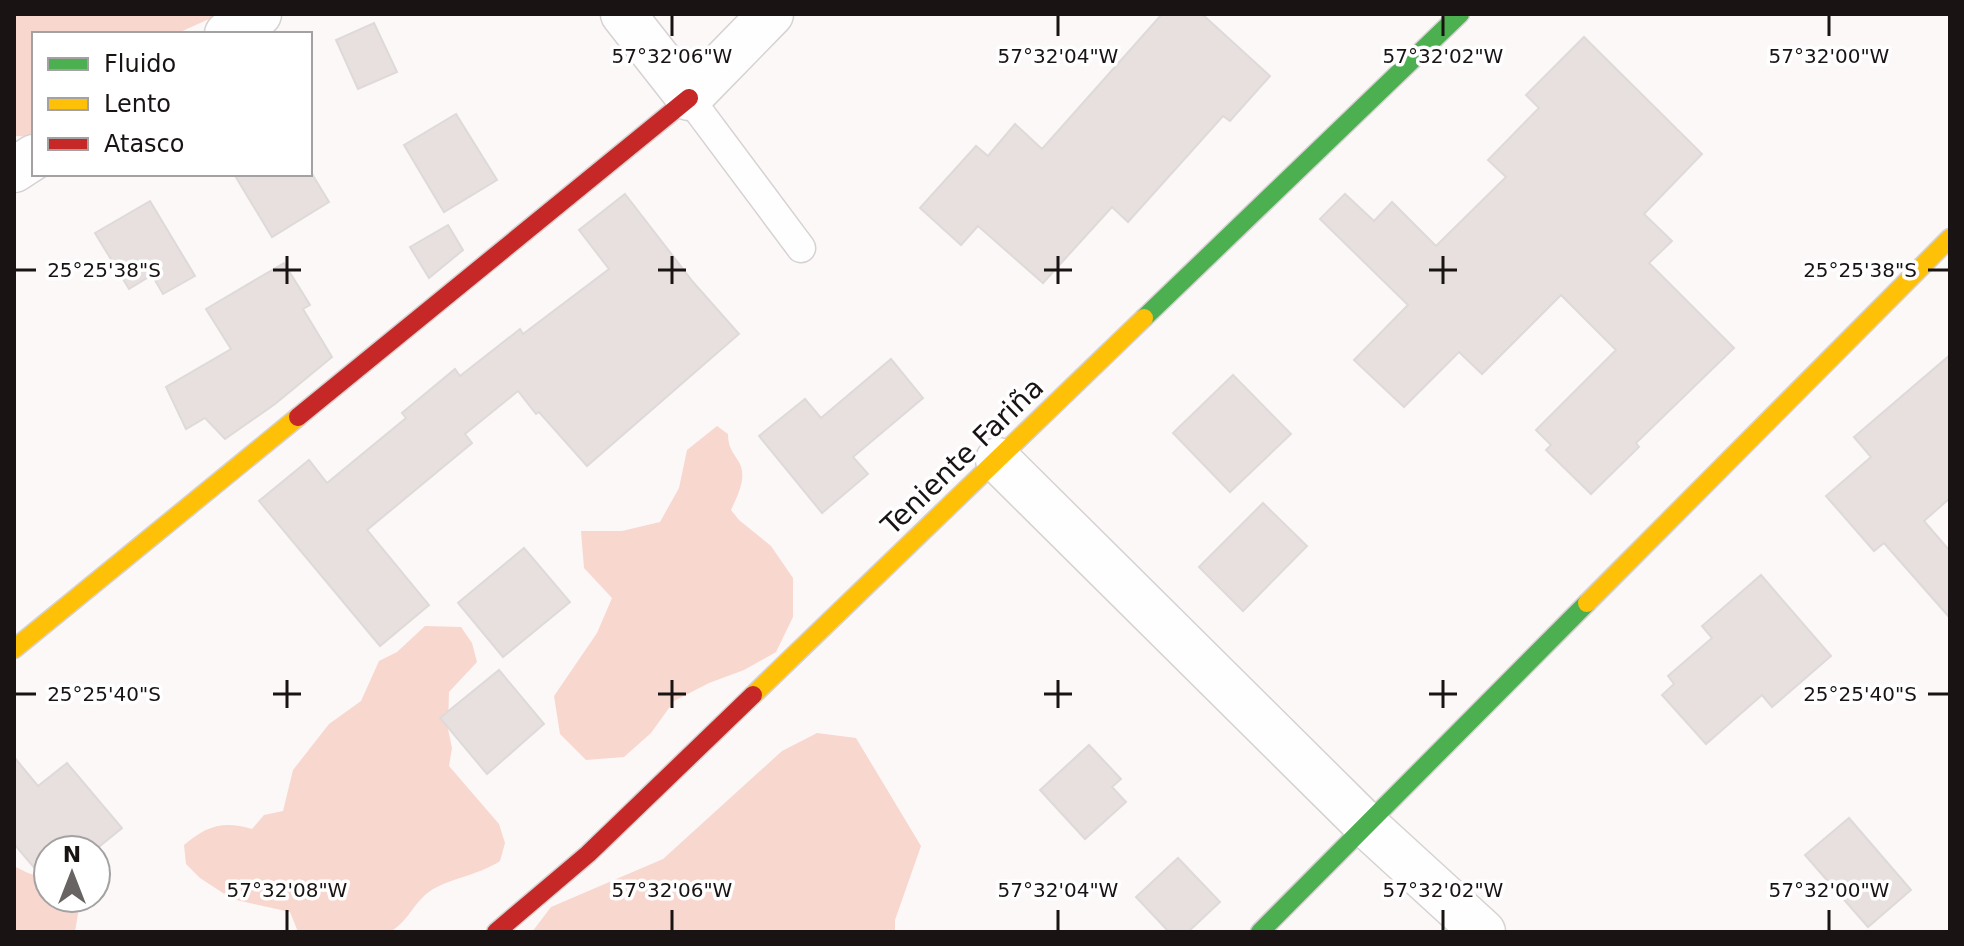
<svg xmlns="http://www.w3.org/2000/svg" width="1964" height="946" font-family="'DejaVu Sans',sans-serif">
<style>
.green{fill:#f8d7cf}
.building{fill:#e8e0de;stroke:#dedad9;stroke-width:2}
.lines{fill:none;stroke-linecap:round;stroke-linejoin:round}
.lane-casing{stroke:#d6d2d1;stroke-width:31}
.street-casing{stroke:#d6d2d1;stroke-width:47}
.fast-casing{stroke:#d6d2d1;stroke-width:21}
.slow-casing{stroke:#d6d2d1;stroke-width:21}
.jam-casing{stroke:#d6d2d1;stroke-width:21}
.lane{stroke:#fefefe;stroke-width:28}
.street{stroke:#fefefe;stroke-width:44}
.fast{stroke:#4caf50;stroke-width:18}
.slow{stroke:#ffc107;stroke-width:18}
.jam{stroke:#c62828;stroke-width:18}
.ticks{fill:none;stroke:#191413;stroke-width:3}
.labels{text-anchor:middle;stroke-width:7;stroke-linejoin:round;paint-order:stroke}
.street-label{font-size:28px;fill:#191413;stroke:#fff}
.ticks-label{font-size:20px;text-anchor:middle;fill:#191413;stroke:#fff;stroke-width:7;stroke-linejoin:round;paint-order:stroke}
</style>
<rect width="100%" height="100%" fill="#fbf8f7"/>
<g class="green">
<path d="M14,14H220L176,34H34V137L14,136Z"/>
<path d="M717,426L728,434C728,445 731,450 737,459C749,475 738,494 731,510L739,520L771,546L793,578V617L776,652L744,670L709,683L674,701L651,733L624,757L586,760L560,734L554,696L597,633L612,598L584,568L581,531H622L660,522L679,488L687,450Z"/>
<path d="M425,626L461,627L472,643L477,662L449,692L448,729L452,748L449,766L499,824L505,843L500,861C478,876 443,879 425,895C412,907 406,923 390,932H298L290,912L232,899L200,878L186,864L184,845C206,826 223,820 252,829L264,815L283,811L293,770L329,724L361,701L379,661L397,652Z"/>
<path d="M817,733L856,738L921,846L895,920V932H532L551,907L663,859L782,751Z"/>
<path d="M14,866C25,871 36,880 48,872V898H77L79,907L75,932H14Z"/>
</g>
<g class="building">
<path d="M1162,14H1202L1270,76L1230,121L1223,116L1128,222L1112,207L1043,283L978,226L961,245L920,208L976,146L988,156L1015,124L1042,149Z"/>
<path d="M374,23L397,72L358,89L336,40Z"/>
<path d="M1584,37L1702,154L1644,214L1672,241L1649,263L1734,348L1636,443L1639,447L1591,494L1546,450L1551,445L1536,430L1616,350L1561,295L1482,374L1459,352L1404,407L1354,360L1408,305L1320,219L1345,194L1374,221L1392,202L1436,246L1506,177L1488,160L1539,108L1526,95Z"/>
<path d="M456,114L497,180L444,212L404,145Z"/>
<path d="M234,174H312L329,202L272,237Z"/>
<path d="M625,194L693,282L739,334L587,466L539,412L536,414L518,391L465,434L472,443L367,530L429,605L380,646L259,501L309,460L327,483L406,418L402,413L455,369L460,376L520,329L523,334L609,269L579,230Z"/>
<path d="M150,201L195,276L163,294L152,275L129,289L95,233Z"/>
<path d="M448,225L463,250L429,278L410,247Z"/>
<path d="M284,263L310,305L303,309L332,357L275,404L225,439L205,418L186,429L166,387L231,349L206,309Z"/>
<path d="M1950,355V498L1924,521L1950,551V618L1884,543L1874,551L1826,496L1871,457L1854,437Z"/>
<path d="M891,359L923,398L853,457L868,474L822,513L759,436L805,399L821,418Z"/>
<path d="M1233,375L1291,434L1230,492L1173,433Z"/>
<path d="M1263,503L1307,546L1243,611L1199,567Z"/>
<path d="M524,548L570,602L503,657L458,603Z"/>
<path d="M1761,575L1831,656L1772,707L1762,695L1706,744L1662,695L1674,684L1668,676L1712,638L1702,626Z"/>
<path d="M499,670L544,724L487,774L440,718Z"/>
<path d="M1089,745L1121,779L1112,787L1126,802L1085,839L1040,790Z"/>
<path d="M14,757L38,786L67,763L122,828L95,850H48V884L14,844Z"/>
<path d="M1849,818L1911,890L1868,927L1805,855Z"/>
<path d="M1178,858L1220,902L1188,932H1169L1136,897Z"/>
</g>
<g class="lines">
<defs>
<path id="lane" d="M689,98L801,248"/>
<g id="street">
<path d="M623,14L689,98L771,14"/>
<path d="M227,34L259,14"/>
<path d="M14,170L34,157"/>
<path d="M998,460L1366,825L1483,932"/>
</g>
<g id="fast">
<path d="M1144,318L1460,14"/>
<path d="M1260,932L1587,603"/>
</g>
<g id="slow">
<path d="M1587,603L1950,238"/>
<path d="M14,649L298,417"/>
<path d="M753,695L1144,318"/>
</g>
<g id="jam">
<path d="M298,417L689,98"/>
<path d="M496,932L588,854L753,695"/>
</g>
</defs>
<use href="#lane" class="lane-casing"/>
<use href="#street" class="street-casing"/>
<use href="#fast" class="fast-casing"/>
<use href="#slow" class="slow-casing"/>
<use href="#jam" class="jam-casing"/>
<use href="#lane" class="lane"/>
<use href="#street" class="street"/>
<use href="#fast" class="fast"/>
<use href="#slow" class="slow"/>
<use href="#jam" class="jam"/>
</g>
<path class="ticks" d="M672,16V36M1058,16V36M1443,16V36M1829,16V36M287,256V284M672,256V284M1058,256V284M1443,256V284M16,270H36M273,270H301M658,270H686M1044,270H1072M1429,270H1457M1928,270H1948M287,680V708M672,680V708M1058,680V708M1443,680V708M16,694H36M273,694H301M658,694H686M1044,694H1072M1429,694H1457M1928,694H1948M287,910V930M672,910V930M1058,910V930M1443,910V930M1829,910V930"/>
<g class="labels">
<g class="street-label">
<text transform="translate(962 456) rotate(-44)" y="10">Teniente Fariña</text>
</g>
</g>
<g class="ticks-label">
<text x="672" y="63">57°32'06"W</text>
<text x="1058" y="63">57°32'04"W</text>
<text x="1443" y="63">57°32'02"W</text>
<text x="1829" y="63">57°32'00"W</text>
<text x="104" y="277">25°25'38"S</text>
<text x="1860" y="277">25°25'38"S</text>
<text x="104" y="701">25°25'40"S</text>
<text x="1860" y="701">25°25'40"S</text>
<text x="287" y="897">57°32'08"W</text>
<text x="672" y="897">57°32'06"W</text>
<text x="1058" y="897">57°32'04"W</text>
<text x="1443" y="897">57°32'02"W</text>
<text x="1829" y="897">57°32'00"W</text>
</g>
<rect width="1964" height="946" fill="none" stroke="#191413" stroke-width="32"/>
<rect x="32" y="32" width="280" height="144" fill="#ffffff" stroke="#a3a1a1" stroke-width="2"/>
<rect x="48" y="58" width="40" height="12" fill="#4caf50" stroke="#a3a1a1" stroke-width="2"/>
<text x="104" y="72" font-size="24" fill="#191413">Fluido</text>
<rect x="48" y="98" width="40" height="12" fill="#ffc107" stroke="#a3a1a1" stroke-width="2"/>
<text x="104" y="112" font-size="24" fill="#191413">Lento</text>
<rect x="48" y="138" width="40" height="12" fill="#c62828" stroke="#a3a1a1" stroke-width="2"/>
<text x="104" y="152" font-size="24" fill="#191413">Atasco</text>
<g transform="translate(72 874)"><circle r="38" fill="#ffffff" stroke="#a3a1a1" stroke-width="2"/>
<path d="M0-6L14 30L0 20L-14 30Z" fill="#686463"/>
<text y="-12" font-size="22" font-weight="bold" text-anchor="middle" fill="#191413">N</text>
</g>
</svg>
